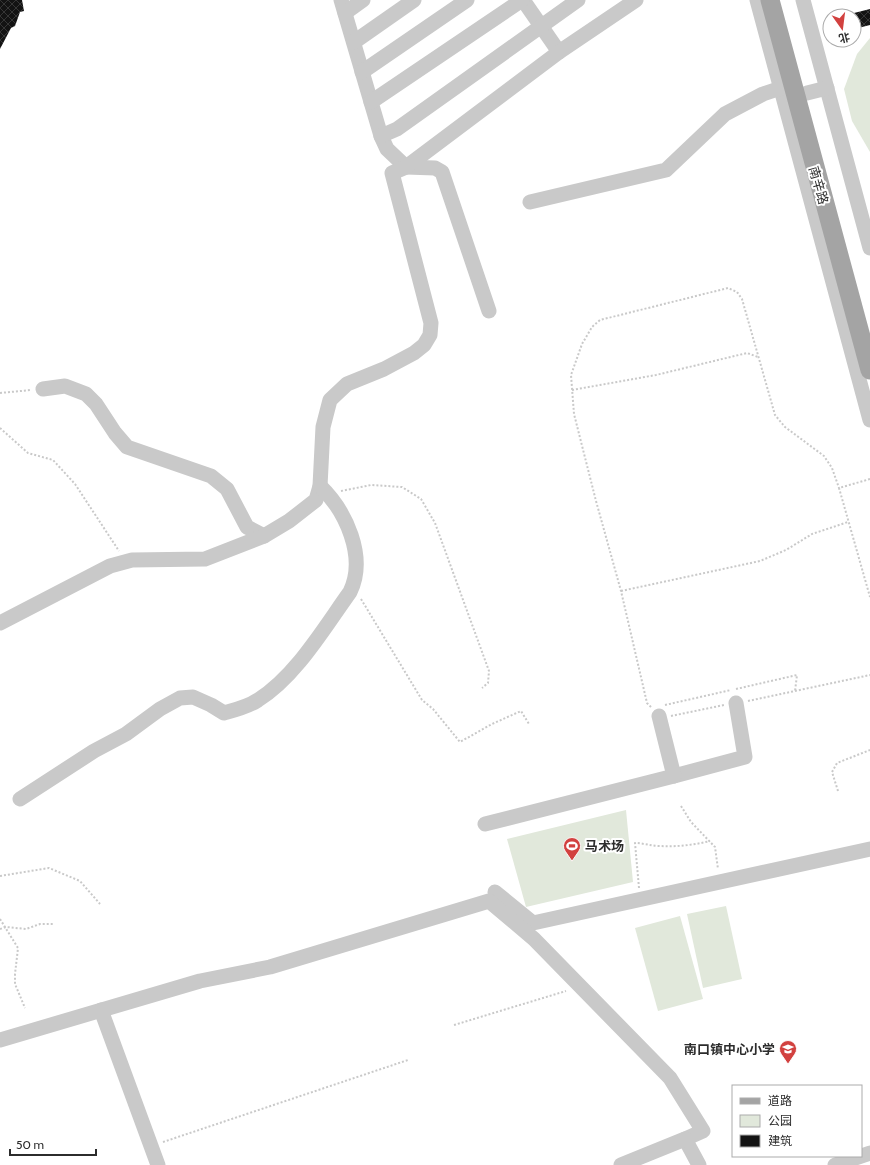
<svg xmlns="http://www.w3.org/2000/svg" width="870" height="1165" font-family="Cabin,'Noto Sans SC',sans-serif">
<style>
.park{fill:#e1e8db}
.building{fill:url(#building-cross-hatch)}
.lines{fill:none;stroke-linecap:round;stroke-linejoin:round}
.path{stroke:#c9c9c9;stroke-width:2;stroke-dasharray:2 2;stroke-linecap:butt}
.minor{stroke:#c9c9c9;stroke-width:15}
.major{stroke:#a4a4a4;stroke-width:19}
.labels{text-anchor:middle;stroke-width:4;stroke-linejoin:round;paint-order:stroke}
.street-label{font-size:13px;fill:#2c2c2c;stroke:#fff}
.poi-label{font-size:13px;font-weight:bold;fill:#2c2c2c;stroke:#fff;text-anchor:start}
</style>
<defs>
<pattern id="building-cross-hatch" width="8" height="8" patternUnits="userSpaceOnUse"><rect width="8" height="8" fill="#131313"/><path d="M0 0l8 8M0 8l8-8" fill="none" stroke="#363636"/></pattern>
</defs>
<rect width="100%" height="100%" fill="#fff"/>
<g class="park">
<path d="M870,38V152L852,121L844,89L857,54Z"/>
<path d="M626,810L633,882L526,907L507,839Z"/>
<path d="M726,906L742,979L703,988L687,914Z"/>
<path d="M680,916L703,999L658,1011L635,928Z"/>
</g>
<g class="building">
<path d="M0,0H22L24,11L20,12L15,26L11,28L0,49Z"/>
<path d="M870,9V25L854,29V13Z"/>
</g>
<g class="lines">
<g class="path">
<path d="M572,390L656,375L747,353L758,357"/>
<path d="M0,393L31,390"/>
<path d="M0,428L28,453L53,460L75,484L119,551"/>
<path d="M870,479L839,488L870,597"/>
<path d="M341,491L371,485L402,487L421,499L435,523L489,671L488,683L482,688"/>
<path d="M621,591L760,561L786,550L812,534L848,522"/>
<path d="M361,599L422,700L433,709L460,742L492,724L521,711L529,724"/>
<path d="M736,689L797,675L795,691"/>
<path d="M748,701L870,675"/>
<path d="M665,705L731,690"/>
<path d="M651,707L647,703L621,591L596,501L574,414L571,375L582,344L592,327L600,320L728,288L737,292L742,299L775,415L785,427L824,456L832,468L839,488"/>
<path d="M671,716L724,705"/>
<path d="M838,791L832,772L837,763L870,750"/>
<path d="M681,806L691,822L715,847L718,869"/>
<path d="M0,876L49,868L80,881L100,904"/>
<path d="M639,888L635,843C643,843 651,846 660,846C677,847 694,845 710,841"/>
<path d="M0,919L18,948L15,974V984L25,1008"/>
<path d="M0,929L6,927L26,929L40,924H54"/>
<path d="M454,1025L566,991"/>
<path d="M163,1142L408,1060"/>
</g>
<g class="minor">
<path d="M341,0L381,136L387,149L406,167L435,168L442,172L489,311"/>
<path d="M523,0L559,52"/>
<path d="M757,0L870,420"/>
<path d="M803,0L870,248"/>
<path d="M345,13L363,0"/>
<path d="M354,42L414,0"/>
<path d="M362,72L467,0"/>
<path d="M807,93L827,88"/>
<path d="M371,102L522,0"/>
<path d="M381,136L397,129L578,0"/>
<path d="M530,202L666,170L725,114L763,94L781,88"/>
<path d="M43,389L65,386L86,394L96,404L115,433L127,447L211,476L227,489L247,527L264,536"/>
<path d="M0,623L110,566L132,560L205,559L264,536L289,521L316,500L320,486L323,427L330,400L347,384L384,369L414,353L424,345L430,335L431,323L392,173L406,167L559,52L636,0"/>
<path d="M674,776L745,757L736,703"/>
<path d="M20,799L94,751L126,734L160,709L180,698L193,697L211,705L224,713C235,710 248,707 258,700C296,676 324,628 350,592C367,557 346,511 320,486"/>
<path d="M485,824L674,776L659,716"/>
<path d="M495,892L533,923L870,849"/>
<path d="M101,1010L158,1165"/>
<path d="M0,1040L200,981L270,967L489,901L534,939L670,1078L703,1131L685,1139L699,1165"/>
<path d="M621,1165L685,1139"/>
<path d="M835,1165L870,1153"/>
</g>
<path class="major" d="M770,0L870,370"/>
</g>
<defs>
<symbol id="stadium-pin" viewBox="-11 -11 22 30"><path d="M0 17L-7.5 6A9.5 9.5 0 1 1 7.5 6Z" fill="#d2413f" stroke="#fff"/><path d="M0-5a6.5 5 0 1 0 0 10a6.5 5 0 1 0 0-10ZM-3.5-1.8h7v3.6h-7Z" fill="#fff"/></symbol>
<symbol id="school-pin" viewBox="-11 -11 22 30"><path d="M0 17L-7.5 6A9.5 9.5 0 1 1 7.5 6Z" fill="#d2413f" stroke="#fff"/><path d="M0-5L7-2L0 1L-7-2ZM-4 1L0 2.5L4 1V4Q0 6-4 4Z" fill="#fff"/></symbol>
</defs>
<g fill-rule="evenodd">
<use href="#stadium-pin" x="562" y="836" width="20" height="27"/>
<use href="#school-pin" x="778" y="1039" width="20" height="27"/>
</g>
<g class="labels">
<g class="street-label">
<text transform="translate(819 185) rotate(74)" y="5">南辛路</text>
</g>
<g class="poi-label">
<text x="585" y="851">马术场</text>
<text x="775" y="1054" text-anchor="end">南口镇中心小学</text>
</g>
</g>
<rect x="732" y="1085" width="130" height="72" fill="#ffffff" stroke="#ababab"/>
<rect x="740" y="1098" width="20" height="6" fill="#a4a4a4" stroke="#ababab"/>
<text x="768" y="1105" font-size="12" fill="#2c2c2c">道路</text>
<rect x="740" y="1115" width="20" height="12" fill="#e1e8db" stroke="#ababab"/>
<text x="768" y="1125" font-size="12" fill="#2c2c2c">公园</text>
<rect x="740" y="1135" width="20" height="12" fill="#131313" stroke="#ababab"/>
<text x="768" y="1145" font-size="12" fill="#2c2c2c">建筑</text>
<g transform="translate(842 28) rotate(166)"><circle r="19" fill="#ffffff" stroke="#ababab"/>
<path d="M0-3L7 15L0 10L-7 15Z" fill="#d2413f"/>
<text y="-6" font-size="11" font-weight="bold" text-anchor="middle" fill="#2c2c2c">北</text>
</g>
<path d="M10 1149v6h86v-6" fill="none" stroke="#2c2c2c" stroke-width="2"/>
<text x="16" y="1149" font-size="12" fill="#2c2c2c" stroke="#ffffff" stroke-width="3" paint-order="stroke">50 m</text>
</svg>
